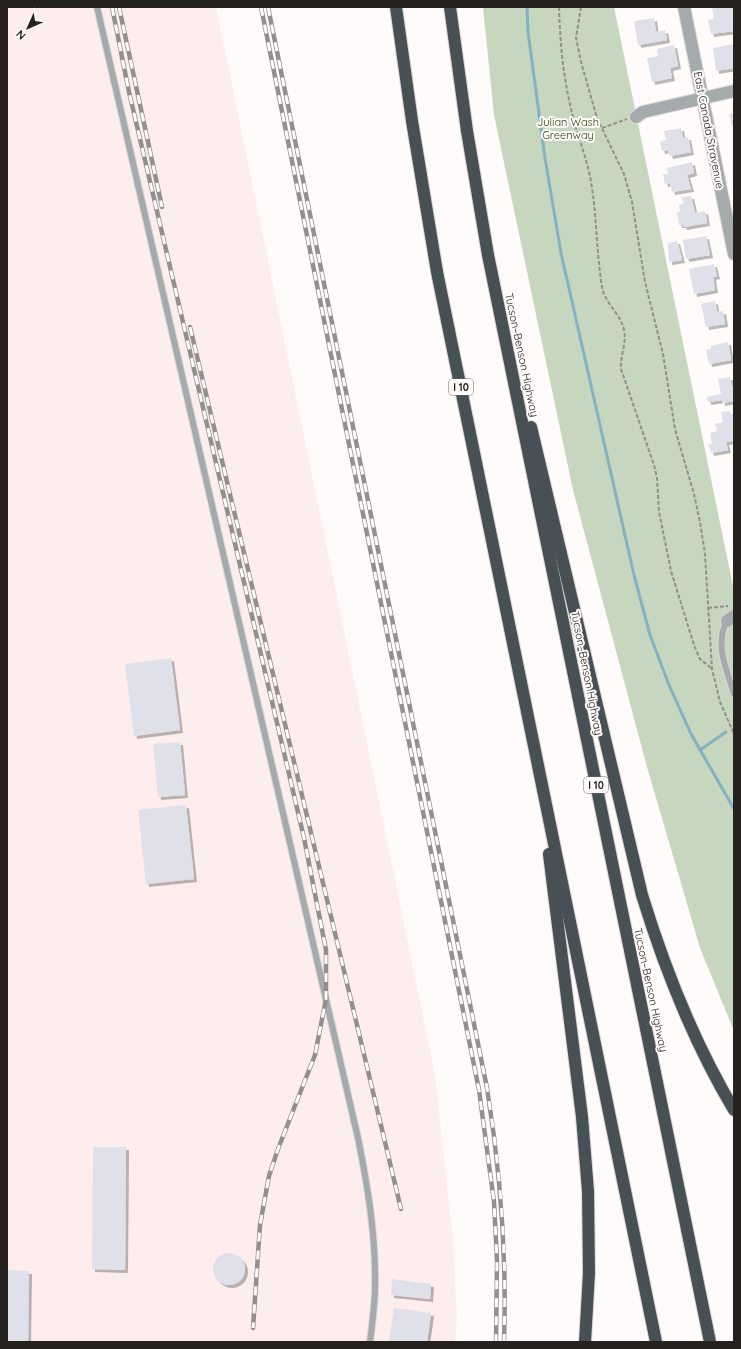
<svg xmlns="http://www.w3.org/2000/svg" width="741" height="1349" font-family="Quicksand,sans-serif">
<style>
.commercial{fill:#feeded}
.green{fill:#c7d6be}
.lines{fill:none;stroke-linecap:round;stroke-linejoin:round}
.stream{stroke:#84b2c2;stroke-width:3}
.building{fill:#e0e0eb;filter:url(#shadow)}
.lane-casing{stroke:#dbd8d7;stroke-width:8}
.street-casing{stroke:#dbd8d7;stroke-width:14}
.highway-casing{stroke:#dbd8d7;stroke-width:14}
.path{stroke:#938f8e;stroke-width:2;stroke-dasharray:4 2;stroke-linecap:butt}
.lane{stroke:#a5aaad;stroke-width:6}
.street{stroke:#a5aaad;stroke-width:12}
.highway{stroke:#465055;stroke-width:12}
.rail-casing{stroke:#938f8e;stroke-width:4.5}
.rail{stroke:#fefbfa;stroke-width:3;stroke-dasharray:9;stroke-linecap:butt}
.labels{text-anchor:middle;stroke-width:4;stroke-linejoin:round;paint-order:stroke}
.shield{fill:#fefbfa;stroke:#666261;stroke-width:1}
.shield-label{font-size:10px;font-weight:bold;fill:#25211f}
.park-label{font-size:11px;fill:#28430f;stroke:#fefbfa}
.street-label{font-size:11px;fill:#25211f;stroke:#fefbfa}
</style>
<defs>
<filter id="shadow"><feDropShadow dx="3" dy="3" stdDeviation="0" flood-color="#0004"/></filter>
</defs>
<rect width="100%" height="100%" fill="#fefbfa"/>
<path class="commercial" d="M7,7H216L435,1075L453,1240L457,1319L455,1342H7Z"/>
<path class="green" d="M483,7H614L734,591V1031L700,948L647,767L573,490L494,115Z"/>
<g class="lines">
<g class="stream">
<path d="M527,7L528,32L545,158L561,253L634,575L650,635L669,685L691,734L734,809"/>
<path d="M700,750L726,732"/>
</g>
</g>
<g class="building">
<path d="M720,7H734V31L711,34L708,20L714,19L712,8Z"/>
<path d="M654,18L656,32L665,30L667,40L638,45L634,21Z"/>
<path d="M734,44V68L716,71L713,48Z"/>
<path d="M674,45L678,66L670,68L672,78L652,82L647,58L658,56L657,49Z"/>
<path d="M734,113V126L732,127L729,114Z"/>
<path d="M681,128L683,138L688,137L691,152L670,156L668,150L662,151L660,142L666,140L664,131Z"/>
<path d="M692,162L694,173L687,175L691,189L672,192L670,183L665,184L663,174H668L667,168Z"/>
<path d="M691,196L695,213L705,211L707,223L684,227L683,225H679L677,212H680L679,205L683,204L682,197Z"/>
<path d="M706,236L710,255L686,259L683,240Z"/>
<path d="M677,241L682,260L669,262L668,243Z"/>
<path d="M714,264L717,276L713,277L715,290L694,294L689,269Z"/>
<path d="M715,301L717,312L723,311L725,324L706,327L701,304Z"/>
<path d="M728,342L731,360L709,364L706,350L711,349V346Z"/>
<path d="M730,377L732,387L734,386V401L722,403V400L708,402L707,397L721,394L718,379Z"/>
<path d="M730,411L731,415L734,414V441L726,442L728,450L711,453L709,444H712L710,433L717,431L715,424L723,422L721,412Z"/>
<path d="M171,658L180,730L134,736L125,664Z"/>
<path d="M180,742L185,795L158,797L153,744Z"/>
<path d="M186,805L194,879L146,884L138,810Z"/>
<path d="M93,1147H126L125,1270L92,1269Z"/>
<circle cx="229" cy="1269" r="16"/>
<path d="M7,1270L29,1271L28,1342H7Z"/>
<path d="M392,1279L431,1284L430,1299L391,1295Z"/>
<path d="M394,1308L431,1313L427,1342H389Z"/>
</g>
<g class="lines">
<defs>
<g id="lane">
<path d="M97,7L358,1138C368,1188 376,1236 375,1287C375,1305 372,1324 370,1342"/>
<path d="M727,621C714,643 727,671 734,694"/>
</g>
<g id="street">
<path d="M684,7L734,254"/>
<path d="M636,117L643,112L734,91"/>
<path d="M727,621L734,616"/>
</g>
<g id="highway">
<path d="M396,7L412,121L437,272L656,1342"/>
<path d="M450,7L467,131L488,255L710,1342"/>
<path d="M531,427L642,895C665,970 694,1043 734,1110"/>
<path d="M549,854L582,1117L588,1191L589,1273L585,1342"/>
</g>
</defs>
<use href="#lane" class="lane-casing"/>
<use href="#street" class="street-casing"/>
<use href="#highway" class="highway-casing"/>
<g class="path">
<path d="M559,7C560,42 563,75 571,109C576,132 585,153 590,176C597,213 596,250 602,287C605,304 621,314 624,330C627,342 620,356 621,369L654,465L657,478L659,512L671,571L694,645L700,659L711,668"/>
<path d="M581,7L576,38L581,62L597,118L624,174L632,202L645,282L663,354L675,429L694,494L700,522L705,554L712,669L720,702L734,734"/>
<path d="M602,128L627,119"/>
<path d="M708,608L728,606"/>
</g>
<use href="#lane" class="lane"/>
<use href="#street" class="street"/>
<use href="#highway" class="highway"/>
<defs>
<g id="rail">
<path d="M112,7L129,92L304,838L326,950V999L315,1055L278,1149L269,1176L260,1225L253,1328"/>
<path d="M119,7L162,207"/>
<path d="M261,7L479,1090L494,1202L497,1261L496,1342"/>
<path d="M268,7L487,1088C501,1175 507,1254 504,1342"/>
<path d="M190,327L401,1209"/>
</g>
</defs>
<use href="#rail" class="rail-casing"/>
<use href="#rail" class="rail"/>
</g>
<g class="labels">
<g class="shield">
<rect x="449" y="379" width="24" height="16" rx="3"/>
<rect x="584" y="777" width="24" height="16" rx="3"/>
</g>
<g class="shield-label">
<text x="461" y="391">I 10</text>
<text x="596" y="789">I 10</text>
</g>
<g class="park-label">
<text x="568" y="126">Julian Wash<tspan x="568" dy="13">Greenway</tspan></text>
</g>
<g class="street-label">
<text transform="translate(709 130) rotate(79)" y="4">East Canada Stravenue</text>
<text transform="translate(522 355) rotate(78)" y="4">Tucson–Benson Highway</text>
<text transform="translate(587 673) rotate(79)" y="4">Tucson–Benson Highway</text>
<text transform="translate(651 990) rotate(78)" y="4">Tucson–Benson Highway</text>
</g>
</g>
<rect width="741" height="1349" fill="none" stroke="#25211f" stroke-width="16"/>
<g transform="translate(28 28) rotate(225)" stroke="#fefbfa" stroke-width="3" paint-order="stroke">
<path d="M0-3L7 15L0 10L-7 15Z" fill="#25211f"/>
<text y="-6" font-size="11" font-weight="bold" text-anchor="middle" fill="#25211f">N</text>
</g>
</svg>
